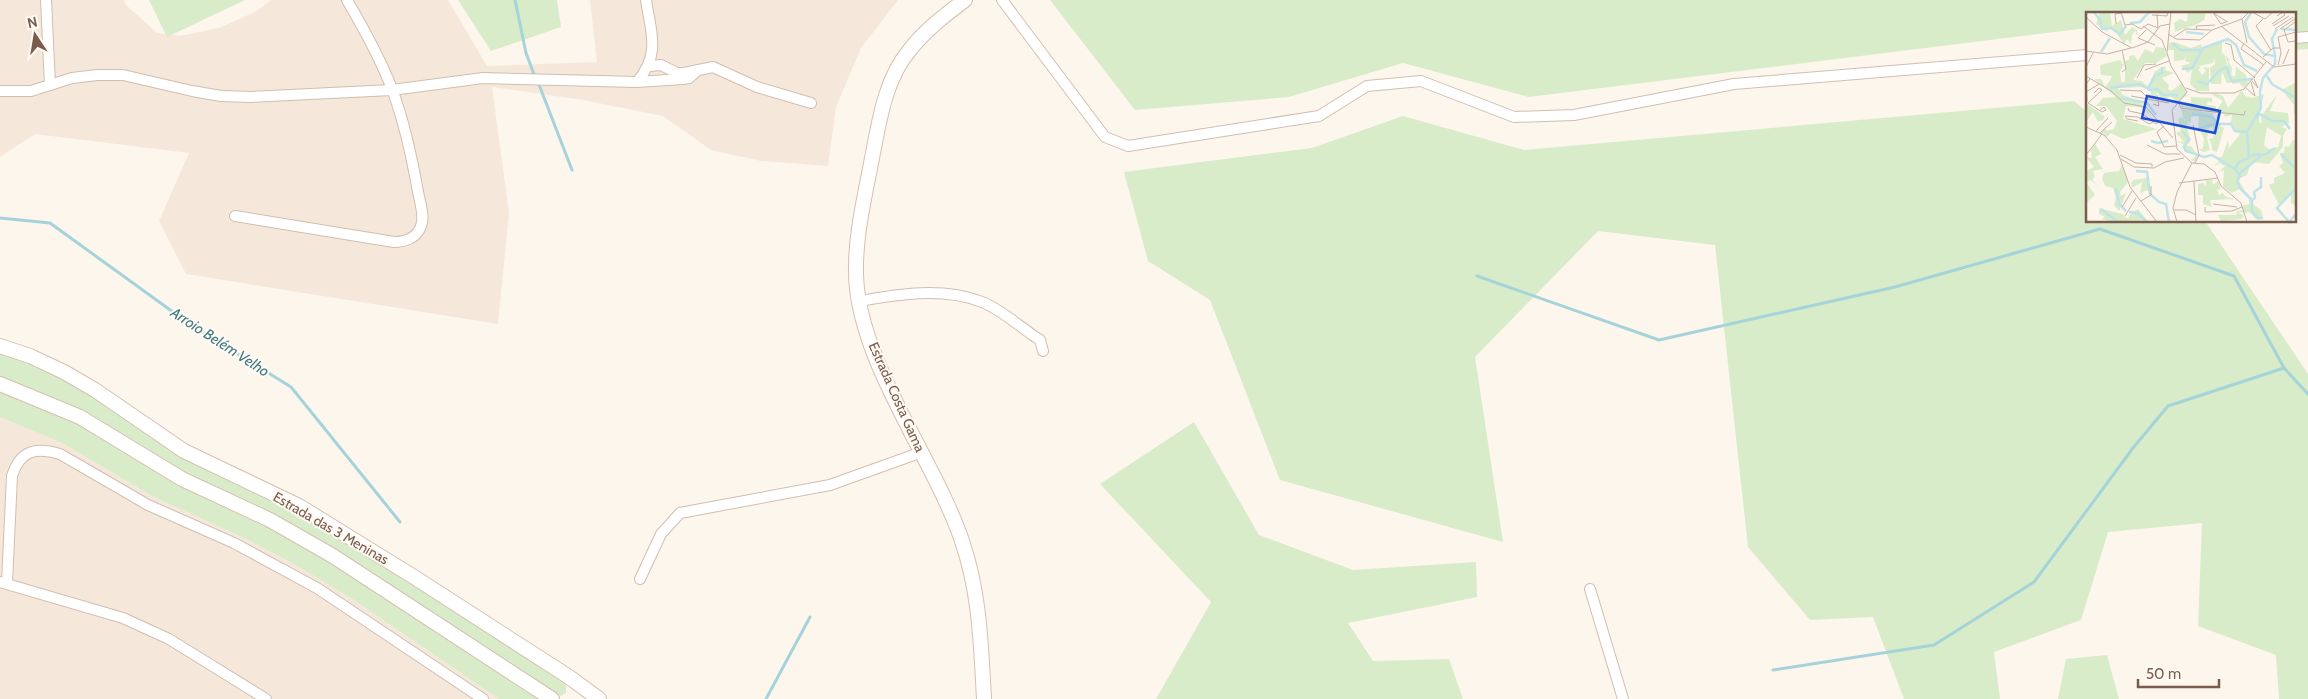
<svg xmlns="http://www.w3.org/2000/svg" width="2308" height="699" font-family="Cabin,sans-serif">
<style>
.residential{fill:#f5e8da}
.green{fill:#d8ecc9}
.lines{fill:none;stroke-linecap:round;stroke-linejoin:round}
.stream{stroke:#a5d3da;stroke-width:3}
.street-casing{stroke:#d1beb0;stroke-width:12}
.secondary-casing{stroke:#d6c0b0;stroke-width:16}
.street{stroke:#fff;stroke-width:10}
.secondary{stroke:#fff;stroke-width:14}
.labels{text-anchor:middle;stroke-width:4;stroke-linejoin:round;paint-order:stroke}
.street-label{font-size:14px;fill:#7a5c4d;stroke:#fffaf3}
.water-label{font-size:15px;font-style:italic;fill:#437c86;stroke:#fffaf3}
.inset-river{fill:none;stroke:#bfe3e8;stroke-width:2.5}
.inset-road{fill:none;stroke:#c5b3a7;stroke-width:1}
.view{fill:#1d4ed8;fill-opacity:0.15;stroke:#1d4ed8;stroke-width:2.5}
.inset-edge{fill:none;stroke:#7a5c4d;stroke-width:2.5}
</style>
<rect width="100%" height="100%" fill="#fdf6ec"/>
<g class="residential">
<path d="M0,0H124L125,4L157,33L180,36L219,28L255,12L271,0H448L487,66L597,62L590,0H898L861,48L836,107L828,166L761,161L711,150L663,116L583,100L492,87L509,213L498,324L186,274L159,221L189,153L35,134L0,157Z"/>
<path d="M0,417L62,443L152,496L248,540L290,562L348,596L499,699H0Z"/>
</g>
<g class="green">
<path d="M149,0H245L167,37Z"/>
<path d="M458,0H557L561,27L491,51Z"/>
<path d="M1050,0H2308V49L2294,50V14H2087V28L1529,97L1403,63L1289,97L1135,110Z"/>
<path d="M2074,101L2087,112V221H2205L2308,374V699H2279L2276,655L2198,626L2202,523L2108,532L2081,620L1994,652L2000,699H1904L1873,617L1810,620L1748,547L1715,245L1598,231L1475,357L1503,542L1280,480L1210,300L1148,261L1124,172L1312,148L1403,116L1524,150Z"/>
<path d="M0,352L70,382L174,452L200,467L281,503L344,538L562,682L566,685V693L559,697L194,480L0,377Z"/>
<path d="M0,390L67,418L303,544L540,699H499L348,596L290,562L248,540L152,496L62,443L0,417Z"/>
<path d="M1194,422L1259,535L1353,570L1476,562L1477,597L1348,623L1373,661L1449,659L1463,699H1156L1211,602L1100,484Z"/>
<path d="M2107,655L2119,699H2058L2066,659Z"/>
</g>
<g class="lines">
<g class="stream">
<path d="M515,0L526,53L535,77"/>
<path d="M538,82L572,170"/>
<path d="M0,218L50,223L191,325L291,387L400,522"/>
<path d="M1477,276L1659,340L1895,287L2100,229L2234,276L2284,368L2308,394"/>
<path d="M1773,670L1934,645L2034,582L2133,448L2168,406L2284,368"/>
<path d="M766,699L810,617"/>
</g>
<defs>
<g id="street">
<path d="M46,0L50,85"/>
<path d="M1002,0L1105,137L1128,146L1319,116L1367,86L1421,81L1514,117L1574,115L1734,84L2087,55"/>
<path d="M2294,38L2308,37"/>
<path d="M650,66L661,65L677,73H684L713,67L757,87L811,103"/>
<path d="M637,82C661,54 651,33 646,0"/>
<path d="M0,91H31L72,78L97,75H123L192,91L221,96L251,97L392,90L483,78L637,82L683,79L689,78L698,70"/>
<path d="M235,216L394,242C405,242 417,238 421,226C425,217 420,202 418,192C412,158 404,121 392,89C380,58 364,29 347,0"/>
<path d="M860,301C899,294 943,287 982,302C1000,309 1018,325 1034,336L1040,340L1043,351"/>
<path d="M640,579L661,534L680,513L830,485L922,452"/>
<path d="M0,582L123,618L169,639L266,699"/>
<path d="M7,583L12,476C20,450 36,447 60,454L148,505L234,543L317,588L483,699"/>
<path d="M1590,589L1623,699"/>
</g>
<g id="secondary">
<path d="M965,0C945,15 924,31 909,51C885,79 879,123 872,158C865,196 855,235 856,274C858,362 934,458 962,541C980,593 981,646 984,699"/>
<path d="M0,346L30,356L64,372L95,390L184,451L299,506L414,577L569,677L599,699"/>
<path d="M0,384L80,417L182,479L270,520L333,556L552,699"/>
</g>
</defs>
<use href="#street" class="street-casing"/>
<use href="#secondary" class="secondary-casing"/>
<use href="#street" class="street"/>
<use href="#secondary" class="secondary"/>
</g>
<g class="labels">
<g class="street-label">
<text transform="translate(897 397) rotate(66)" y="5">Estrada Costa Gama</text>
<text transform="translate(331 528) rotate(30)" y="5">Estrada das 3 Meninas</text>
</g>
<g class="water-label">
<text transform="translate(220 342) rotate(33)" y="5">Arroio Belém Velho</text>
</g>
</g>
<g transform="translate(2086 12)">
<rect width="210" height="210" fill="#fdf6ec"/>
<path d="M14,0H24L26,14L35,8L39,23L46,15L51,18V23L49,18L46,23L45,32L41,27L38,32L28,18L22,16L21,20L10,12ZM102,0H120L118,8L109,13L89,20L88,11L94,7L101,10ZM136,29V41L139,43L144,71H141L136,60L135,72H125L124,56L129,52L128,46L127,51L113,54L115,57H112L116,63L120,59L117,55L123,56V79H111L104,72L106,57L102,61L95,54L105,51L99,49L101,42L98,48L88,49V38H82L83,31L88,30L105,36L115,32L116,37ZM70,35L78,36L81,44L70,51H59L47,68L56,69L62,75L69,59L80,54L79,58L88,61L76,66L83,73L82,77L85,79L96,71L101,83L92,90L84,84L76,89L71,80L70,85L66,86L65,80L57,75L32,76L37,83L53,89L66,104L54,95L40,94L37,107L71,117L37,127L25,121L21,125L15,120L19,116L21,119L28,117L31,109L20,94H10L17,86L30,85L8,67H15L19,75L23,70L26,64L15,63L14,53L34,48L38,53L34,59L35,70H39V49L43,48V44L48,43L52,49L59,37L67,41ZM140,44L144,48L142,49L146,56L145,63L149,65L150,55L160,63L162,71L158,76L153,71L146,72ZM210,70V102H208V93L196,78ZM156,78L159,84L166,86L178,82L173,102V110L176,111L175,105L191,82L184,99L202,101L203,111L195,115L201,117L197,124V135L183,152L165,150L161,163L152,167L167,192L175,198L177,206L171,208L162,199L161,201L152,200L158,204L155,207L135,209L132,203H150L151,199L157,198L156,194L163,192V187L153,177L146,181L137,175L138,158L132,161L139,154L133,151L129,154H128L133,149L129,145H136L142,128L143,136L154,122L142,111L145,110L146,103L139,105L138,102L96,95L94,91H105V85L126,86V91L122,89L121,93L130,94V98L137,89L125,82L129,81L137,84L142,96ZM181,115L195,124L192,135L183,137L178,133ZM0,91L18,104V107L12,110L7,100L0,110ZM95,97L126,101L132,112L137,111L134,114L138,116L131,140L126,138V134L123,127L127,126V115L120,118L123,119L121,126L124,138L118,140L113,138L117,136L118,127L112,113L113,103L105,105V111L98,108ZM96,105L104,112L100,113L105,128L100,134H105L112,143L109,150L105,148L110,144L105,139H98L97,132L90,129L98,130L90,121L95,119L92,107ZM207,128L210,129V194L205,191V183L193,193L183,173L188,171V166L199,161L193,154L197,151L194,141H198L199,134L203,135ZM9,132L15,142L9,145L17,157L7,159L9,165L6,168L13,174L4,168L1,171L9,183L0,191V159L8,155L0,145L6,146L5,138ZM36,153L42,170L34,180L35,184L40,181L33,199L28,193L30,186L27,176L19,174L16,166L18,161L33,159ZM61,158L64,181L61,178L54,181L56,170L46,176L45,171L47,168L61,166L60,161L53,159ZM120,168H126L127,173L132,169L135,177L131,178L133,183L137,181L140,185L149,187L124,188L126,195L117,192V183H112V172L117,171L120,174ZM13,196L36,202L42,207L46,200L52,197L61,208L24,210L16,207L19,205L13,202Z" fill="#d8ecc9" fill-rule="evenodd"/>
<path class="inset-river" d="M8,0L14,8L16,17L25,16L34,22L40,14M165,1L159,10L163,25L178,42L189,44V52L177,66L174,79L175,96L161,120L163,146L153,150L149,157L154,164L151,169L154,176L166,188V199L172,206H177M44,11L54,10L63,0M195,17L210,18M100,20L118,22M86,31L95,38H115M15,40L24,26M189,44L186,27L191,17M96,57L106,56L117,36L142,27L150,33L158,53L171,59M181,64L186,72L210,86M111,69L121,72L134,58L141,55L145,69L167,67M24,76L53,72L64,78L71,77L77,83H92M62,76L69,64L76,61V55M35,86L61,91L70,103M106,102L126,105L132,112H145L149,119L160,120M171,105L174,102L186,109H198L204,117M112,117L130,111M97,120L103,127L98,135L100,139L118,145L126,143L149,157M65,129L72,131L82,129M195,142L210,157M165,143L180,142L189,136M50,159L61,160L64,182L73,190L80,192L83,210M153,162L175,144M30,176L33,192L40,199M210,176L191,196L203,210L210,202M166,188L169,186L168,180L175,175V165M15,197L32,210M43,200L51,201L61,210"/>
<path class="inset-road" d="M35,0L39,13L46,12L55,17L62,12L72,16L71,2M85,0L81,41L85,54L101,80L86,98L91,137L106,151L118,152L129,160L135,174L155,191L161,210M126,0L140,9M166,0L179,7L187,0M128,2L135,12L142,9M66,3L81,4L82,0M0,5L16,20L46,36L62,30L74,14L84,12M156,7L161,31M177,7L170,14L185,38M209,10L198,18L202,30L210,29M30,12L29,2L36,1M186,12L199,3L197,0L191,4M57,14L76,28L80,39M187,14L203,4M136,15L188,55L210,52M189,17L207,5M194,17L209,7M60,18L52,26L69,33M111,18L110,14L129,13M82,22L90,27L114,28L126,18L156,7L163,0M88,25L100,17L125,18M192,25L210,20M139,31L145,33L148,48L169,66M158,31L155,37L178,53M0,39L21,42L45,36M177,45L187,36H194M197,52L203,37M192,53L195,41L192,25M0,55L7,41M59,58L83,49M36,60L40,57L36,38M0,64L25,79L38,91L60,95L87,126M51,66L58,53L70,52M166,69L172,76L168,67M159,75L169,84L165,70M100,76L114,81H148L158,77L180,50M34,78L55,79L62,86M0,80L13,72M45,84L83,91M1,89L0,72L4,67M92,90L95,96L110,98L158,103L159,99M2,91L16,78L13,76L8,81M2,91L16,100L20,98L18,95L14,98M67,92L73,94L71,83M42,96L43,99L57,102L70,112L73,110M52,109L41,107L39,104L52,105L63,112L67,110M107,113L113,143L109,151M78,114L71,120L78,135L90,134M0,115L18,123L31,138L44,175L71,210M10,119L22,106M14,121L26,110M61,133L79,142H94M0,143L16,122M34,143L50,151L66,152V155M35,147L48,155L68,156L79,150L98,146M108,169L110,210M93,171L132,166M55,189L65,183V174M127,192L151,195M36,195L46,179M119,195V200L146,199L156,195M88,198H100L110,203M39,204L50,186M91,210L87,196L91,180L106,151"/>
<path class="view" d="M61,84L134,99L129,121L56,106Z"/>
<rect width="210" height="210" class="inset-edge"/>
</g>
<g transform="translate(35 35) rotate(348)" stroke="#fffaf3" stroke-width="4" paint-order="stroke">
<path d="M0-4L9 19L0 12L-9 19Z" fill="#7a5c4d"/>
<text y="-8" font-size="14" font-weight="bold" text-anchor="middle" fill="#7a5c4d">N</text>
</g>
<path d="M2138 679v8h81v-8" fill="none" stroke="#7a5c4d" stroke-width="2.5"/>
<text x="2146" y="679" font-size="15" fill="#7a5c4d" stroke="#fffaf3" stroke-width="4" paint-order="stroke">50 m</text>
</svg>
